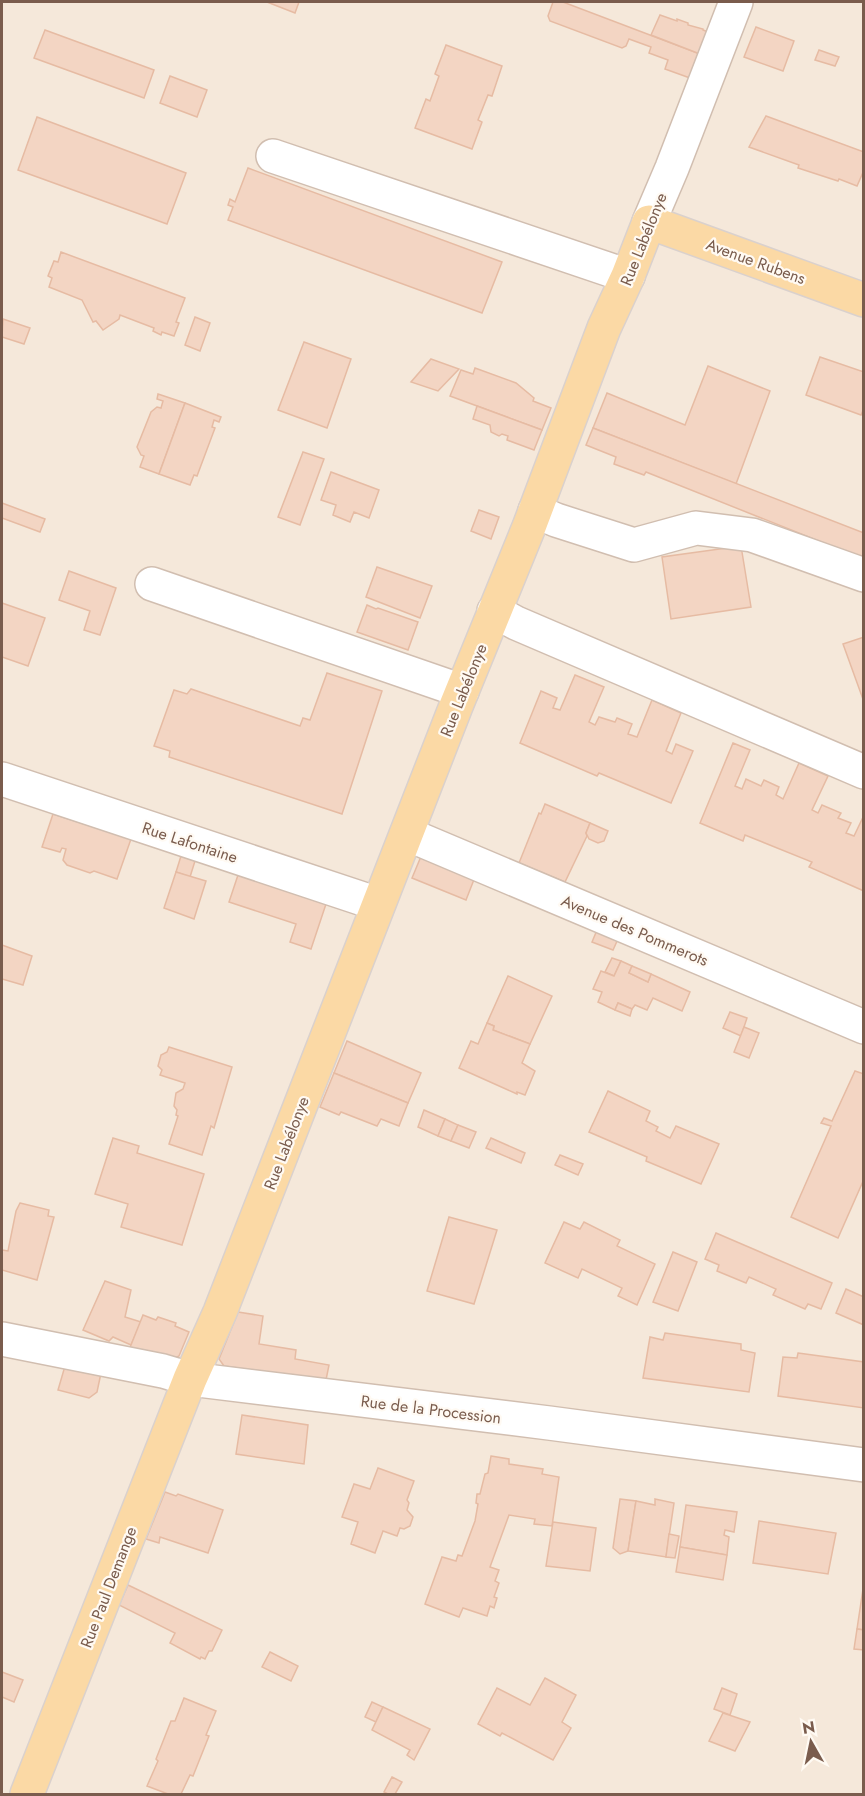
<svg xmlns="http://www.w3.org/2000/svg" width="865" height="1796" font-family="Jost,sans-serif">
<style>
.residential{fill:#f5e8da}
.building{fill:#f3d5c3;stroke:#e6bba3;stroke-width:1.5}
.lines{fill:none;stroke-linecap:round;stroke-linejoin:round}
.minor-casing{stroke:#d1beb0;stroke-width:36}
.major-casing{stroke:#dad1cd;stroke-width:36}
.minor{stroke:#fff;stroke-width:33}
.major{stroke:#fbd9a5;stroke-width:33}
.labels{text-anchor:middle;stroke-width:4.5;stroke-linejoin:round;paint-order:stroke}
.street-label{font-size:16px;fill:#7a5c4d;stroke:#fffaf3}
</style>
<rect width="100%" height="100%" fill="#fdf6ec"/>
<rect class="residential" x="2" y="2" width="861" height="1792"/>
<g class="building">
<path d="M267,2H299L295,13Z"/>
<path d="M553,2H563L700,54L690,78L665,69L668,60L649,53L651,47L629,39L626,46L622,48L550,21L548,16Z"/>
<path d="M660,15L677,21V19L688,23V25L703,29V30L708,32L700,54L651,35Z"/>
<path d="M756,27L794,41L783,71L744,57Z"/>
<path d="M45,30L154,70L144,98L34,58Z"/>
<path d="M446,45L502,66L492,96L488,95L478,120L482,122L472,149L415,128L426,99L430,101L439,76L435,74Z"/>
<path d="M819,50L839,57L835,66L815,60Z"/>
<path d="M170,76L207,90L197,117L160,103Z"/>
<path d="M766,116L864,152V170L857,186L839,179L838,181L798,168L799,165L749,147Z"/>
<path d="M37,117L186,173L167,224L18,170Z"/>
<path d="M248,168L502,262L482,313L228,220L233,207L228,205L230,199L235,202Z"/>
<path d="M61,252L185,298L176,322L179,323L174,336L162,332L161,335L153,331L154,328L120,315L119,319L103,330L96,321L93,322L82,300L49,287L52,278L48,276L54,261L58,262Z"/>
<path d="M195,317L210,323L200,351L185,345Z"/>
<path d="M3,319L30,328L24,344L2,337Z"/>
<path d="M304,342L351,359L327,428L278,410Z"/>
<path d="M820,357L864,372V408L861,415L806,395Z"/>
<path d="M431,359L459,369L438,391L411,382Z"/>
<path d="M708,366L770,391L736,484L593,428L607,393L685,425Z"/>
<path d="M475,368L516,383L534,398L533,401L551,408L542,430L450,396L461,370L473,374Z"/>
<path d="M158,394L185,403L159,474L140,467L144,456L141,455L137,447L151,412L157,407L161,408L163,401L157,399Z"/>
<path d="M185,403L221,417L219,422L214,420L212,427L215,428L197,476L194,475L190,485L159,474Z"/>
<path d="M477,406L542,430L534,450L507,440L508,436L502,434L499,436L491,432L490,425L473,419Z"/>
<path d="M593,428L864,533V559L646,472L644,475L614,464L616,457L586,445Z"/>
<path d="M303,452L324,459L300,525L278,517Z"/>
<path d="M331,472L379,490L369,518L354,512L350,522L333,515L336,505L321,500Z"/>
<path d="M2,503L45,519L40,532L2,518Z"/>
<path d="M479,510L499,517L491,539L471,531Z"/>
<path d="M741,546L751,607L671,619L662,557Z"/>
<path d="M377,567L432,586L420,618L366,597Z"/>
<path d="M69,571L116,588L100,635L84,630L90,611L59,600Z"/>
<path d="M2,603L45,618L28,666L2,657Z"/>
<path d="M367,605L376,609L378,608L418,622L408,650L357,632Z"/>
<path d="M864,637V702L843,644Z"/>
<path d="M327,673L382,691L342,814L169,757L170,751L154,746L174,690L187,694L191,689L300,726L303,718L310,720Z"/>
<path d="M575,675L604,687L589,722L595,725L599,717L615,722L617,718L632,724L628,734L637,737L652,700L681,713L666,751L672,754L676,744L693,751L671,803L599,773L597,776L520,743L541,691L557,698L553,708L560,710Z"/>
<path d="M733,743L750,750L735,786L742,789L746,779L761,786L764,780L779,787L776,795L783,799L799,763L828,776L812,810L818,813L822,805L841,813L838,818L851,823L846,833L854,836L864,815V891L809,867L812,862L745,835L743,841L700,823Z"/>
<path d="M545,804L590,823L586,833L587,836L565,882L519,863L539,813L541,814Z"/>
<path d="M53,814L131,839L117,879L94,871L90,873L67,865L63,860L66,849L62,848L60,852L42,847Z"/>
<path d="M590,823L608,831L604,841L598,843L589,839L586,833Z"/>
<path d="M422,854L475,877L466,900L412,878Z"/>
<path d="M181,856L195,861L190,877L176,872Z"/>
<path d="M176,872L206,881L194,919L164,908Z"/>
<path d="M238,875L326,904L311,949L290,942L296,924L229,902Z"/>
<path d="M597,930L618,939L613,950L592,942Z"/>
<path d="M2,945L32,956L23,985L2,979Z"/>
<path d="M612,958L621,961L614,976L605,972Z"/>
<path d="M621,961L632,966L629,973L648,982L651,974L690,992L682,1011L653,998L647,1010L635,1005L632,1009L618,1003L615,1010L598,1002L602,992L593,989L601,971L614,976Z"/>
<path d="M632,966L651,974L648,982L629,973Z"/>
<path d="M508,976L552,996L530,1044L493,1030L494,1026L487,1023Z"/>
<path d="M618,1003L632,1009L630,1016L615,1010Z"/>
<path d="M730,1012L747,1018L741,1036L723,1028Z"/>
<path d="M487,1023L494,1026L493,1030L530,1044L522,1063L535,1071L525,1095L517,1092V1094L459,1068L471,1041L478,1044Z"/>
<path d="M744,1027L759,1033L749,1058L734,1052Z"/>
<path d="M347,1041L421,1073L408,1103L334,1073Z"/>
<path d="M169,1047L232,1067L214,1128L211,1126L202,1155L169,1144L178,1116L176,1115L177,1110L174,1106L176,1093L183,1089L185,1083L160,1075L162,1070L158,1066L161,1055L167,1052Z"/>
<path d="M855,1071L864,1074V1179L838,1238L791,1217L831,1126L821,1123L824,1118L832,1121Z"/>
<path d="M334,1073L408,1103L399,1126L381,1119L377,1126L341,1112L339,1115L320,1107Z"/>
<path d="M608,1091L650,1111L646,1121L658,1127L656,1131L670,1138L676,1126L719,1144L701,1184L646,1161L647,1157L589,1132Z"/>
<path d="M424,1110L445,1119L438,1136L418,1127Z"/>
<path d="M445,1119L458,1125L451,1141L438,1136Z"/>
<path d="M458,1125L476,1132L469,1148L451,1141Z"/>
<path d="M113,1138L139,1146L137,1153L204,1174L182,1245L121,1227L128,1204L95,1194Z"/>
<path d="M491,1138L525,1153L521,1163L486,1148Z"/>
<path d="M560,1155L583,1164L578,1175L555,1165Z"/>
<path d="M20,1203L49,1210L48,1216L54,1217L37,1280L2,1270V1250L8,1251L16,1211Z"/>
<path d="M449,1217L497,1230L474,1304L427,1291Z"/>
<path d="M564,1222L580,1229L584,1222L620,1240L617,1246L655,1264L637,1305L618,1296L622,1288L582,1269L578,1278L545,1263Z"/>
<path d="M716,1233L832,1283L821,1309L808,1304L805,1309L773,1295L776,1289L749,1277L746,1283L717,1271L719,1265L705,1259Z"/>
<path d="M673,1252L697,1262L678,1311L653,1302Z"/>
<path d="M105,1281L131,1290L125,1317L141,1322L131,1345L113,1337L109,1341L83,1330Z"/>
<path d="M846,1289L864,1297V1325L836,1313Z"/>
<path d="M238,1312L263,1316L259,1344L296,1350L295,1359L329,1365L326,1380L224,1366L219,1359Z"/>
<path d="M143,1315L156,1320L158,1317L176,1323L175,1326L189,1332L179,1356L173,1359L129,1350Z"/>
<path d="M665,1333L741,1344V1350L755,1353L749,1392L643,1378L650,1337L663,1340Z"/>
<path d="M798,1353L864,1362V1408L778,1396L783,1357L797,1358Z"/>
<path d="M65,1366L101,1373L97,1392L89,1398L58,1390Z"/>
<path d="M242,1415L308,1425L304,1464L236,1454Z"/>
<path d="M491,1456L509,1459V1464L543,1469L542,1474L559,1477L552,1526L534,1524L535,1519L509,1515L490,1567L499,1570L495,1581L499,1583L494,1597L497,1598L494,1608L490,1606L487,1616L463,1608L459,1617L425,1604L442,1557L456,1561L458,1555L462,1556L475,1521L478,1504L476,1503L477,1494H480L485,1474L488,1473Z"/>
<path d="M378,1468L414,1481L407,1500L409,1503L407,1510L413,1517L410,1526L404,1529L400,1528L397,1536L383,1531L375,1553L351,1544L358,1522L342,1517L354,1484L370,1489Z"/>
<path d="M165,1492L176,1496L178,1494L223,1510L208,1553L160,1537L159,1543L146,1539Z"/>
<path d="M620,1499L636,1501L628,1551L620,1554L613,1548Z"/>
<path d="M655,1499L674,1503L666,1557L628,1551L636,1501L655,1505Z"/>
<path d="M686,1505L737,1512L734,1532L725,1530L724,1535L729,1537L727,1555L680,1547Z"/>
<path d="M759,1521L836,1533L828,1574L753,1563Z"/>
<path d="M553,1522L596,1528L590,1571L546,1566Z"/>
<path d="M669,1534L679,1536L675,1558L666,1557Z"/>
<path d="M680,1547L727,1555L723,1580L676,1572Z"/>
<path d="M128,1585L222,1630L212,1651H209L205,1659L201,1657L200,1659L170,1643L175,1633L119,1605Z"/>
<path d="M863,1589H864V1630L857,1629Z"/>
<path d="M857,1629L864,1630V1650L854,1649Z"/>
<path d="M270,1652L298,1666L291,1681L262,1667Z"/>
<path d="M2,1672L23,1680L14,1702L2,1697Z"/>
<path d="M545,1678L576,1695L562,1722L571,1728L553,1760L502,1733L500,1736L478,1724L497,1688L530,1705Z"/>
<path d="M722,1688L737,1694L730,1715L714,1709Z"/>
<path d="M184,1698L216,1711L206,1735L209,1736L193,1776L190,1775L181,1794H168L147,1786L158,1761L156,1759L171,1721H175Z"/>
<path d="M372,1702L383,1707L376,1722L365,1717Z"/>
<path d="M383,1707L430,1729L414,1760L407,1755L410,1750L372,1730Z"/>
<path d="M723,1713L750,1722L735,1751L709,1741Z"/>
<path d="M392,1777L402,1782L395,1794H388L384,1792Z"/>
</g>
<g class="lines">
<defs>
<g id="minor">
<path d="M273,156L628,276"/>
<path d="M649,222L672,168L736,2"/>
<path d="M535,511L556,520L634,545L696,528L752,535L864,575"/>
<path d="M152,584L462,691"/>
<path d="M494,611L516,623L864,772"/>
<path d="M2,779L378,904"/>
<path d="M407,834L864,1027"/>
<path d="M2,1339L163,1371L190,1379L549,1423L864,1465"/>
</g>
<path id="major" d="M27,1794L190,1379L220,1312L456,706L529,527L604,328L628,276L649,222L864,300"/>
</defs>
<use href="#minor" class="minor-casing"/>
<use href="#major" class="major-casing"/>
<use href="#minor" class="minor"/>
<use href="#major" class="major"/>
</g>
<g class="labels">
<g class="street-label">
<text transform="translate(643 239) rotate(-68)" y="6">Rue Labélonye</text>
<text transform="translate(756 261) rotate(20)" y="6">Avenue Rubens</text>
<text transform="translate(463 690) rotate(-68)" y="6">Rue Labélonye</text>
<text transform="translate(190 842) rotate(18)" y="6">Rue Lafontaine</text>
<text transform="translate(635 930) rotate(23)" y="6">Avenue des Pommerots</text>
<text transform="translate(286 1143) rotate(-69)" y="6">Rue Labélonye</text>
<text transform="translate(431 1409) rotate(7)" y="6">Rue de la Procession</text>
<text transform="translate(108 1587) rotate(-69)" y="6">Rue Paul Demange</text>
</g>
</g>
<rect width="865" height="1796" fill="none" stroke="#7a5c4d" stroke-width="6"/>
<g transform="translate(811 1742) rotate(351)" stroke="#fffaf3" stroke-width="4.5" paint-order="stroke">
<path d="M0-4.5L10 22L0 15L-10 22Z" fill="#7a5c4d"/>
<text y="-9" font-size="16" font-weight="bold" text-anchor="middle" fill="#7a5c4d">N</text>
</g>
</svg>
